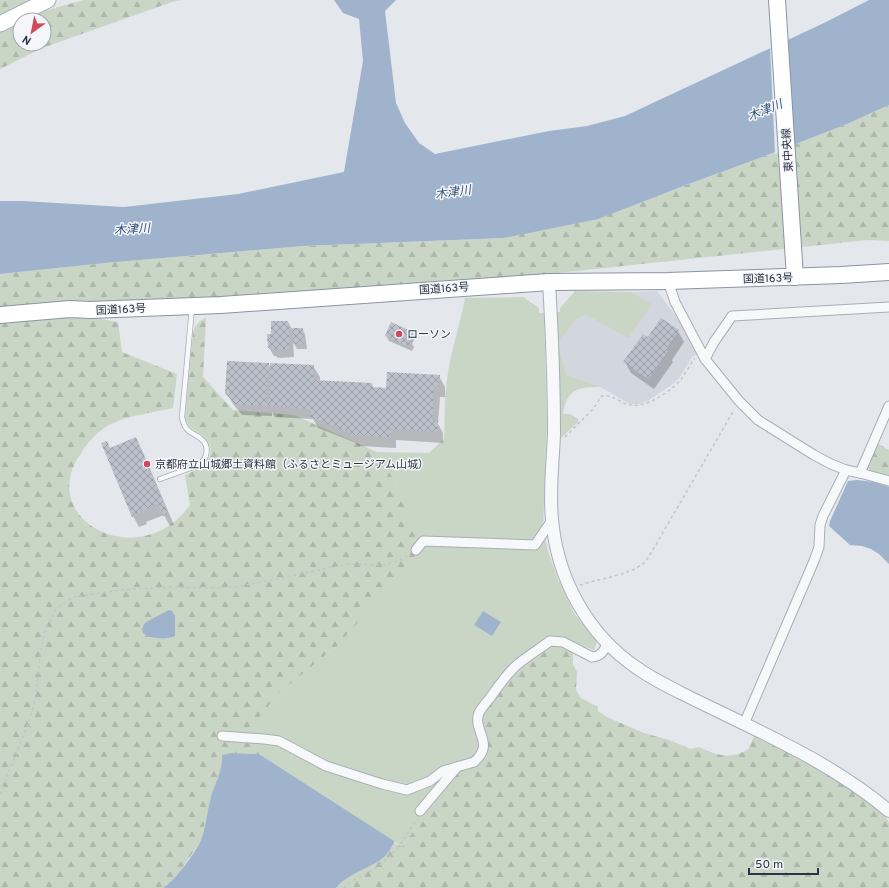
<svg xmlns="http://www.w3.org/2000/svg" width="889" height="888" font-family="Overpass,'Noto Sans JP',sans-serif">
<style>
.built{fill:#d2d6de}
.green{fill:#c9d6c5}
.forest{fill:url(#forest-firs)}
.water{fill:#9fb4cc}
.pier{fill:#e4e7ec}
.shadow{fill:#0003}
.building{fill:url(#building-cross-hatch)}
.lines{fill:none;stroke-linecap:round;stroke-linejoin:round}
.service-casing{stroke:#a9aeb7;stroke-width:6}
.minor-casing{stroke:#a9aeb7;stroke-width:11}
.tertiary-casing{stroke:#a9aeb7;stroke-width:14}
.primary-casing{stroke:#a3abb8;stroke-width:17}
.trunk-casing{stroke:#8b94a3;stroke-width:18}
.path{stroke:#c2c5cb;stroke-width:1.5;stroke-dasharray:3 3;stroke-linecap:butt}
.service{stroke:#f7f8fa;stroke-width:4.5}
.minor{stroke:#f7f8fa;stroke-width:9}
.tertiary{stroke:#f7f8fa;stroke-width:12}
.primary{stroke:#fff;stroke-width:15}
.trunk{stroke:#fff;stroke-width:16}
.poi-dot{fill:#d1495b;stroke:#f4f6f9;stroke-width:1.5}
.labels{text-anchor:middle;stroke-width:3;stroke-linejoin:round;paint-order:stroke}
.street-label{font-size:11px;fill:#2b3445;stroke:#f4f6f9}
.poi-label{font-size:11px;fill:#2b3445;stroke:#f4f6f9;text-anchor:start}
.water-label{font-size:12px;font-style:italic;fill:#34527a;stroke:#f4f6f9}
</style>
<defs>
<pattern id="forest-firs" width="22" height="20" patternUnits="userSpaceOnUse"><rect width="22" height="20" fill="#c9d6c5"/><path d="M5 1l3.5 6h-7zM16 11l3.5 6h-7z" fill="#adb8ab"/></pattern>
<pattern id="building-cross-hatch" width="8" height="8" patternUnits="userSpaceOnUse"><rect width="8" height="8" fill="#bbc0ca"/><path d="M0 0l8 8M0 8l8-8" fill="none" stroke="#989da6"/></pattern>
</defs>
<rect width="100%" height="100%" fill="#e4e7ec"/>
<path class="built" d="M657,291L687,331L698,353L692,357L680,377L673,384L649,400L640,404H630L600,387L566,374L558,343L576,320L585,314L652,304L632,292Z"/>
<g class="green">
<path d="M575,291L632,292L652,304L628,338L585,314L576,320L558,343L566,374L600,387C577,387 567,389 563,414H570L578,419V422L559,440L557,312H560V308Z"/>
<path d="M523,297L539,308V313H544L547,423L543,529L548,551L558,579L574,613L597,642L594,650L560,637H550L487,747L459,769L402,847L259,754L248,729L280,692L337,646L399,488L377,452L429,453L444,439C445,420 444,400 447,380C450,353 460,326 465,298Z"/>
</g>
<g class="forest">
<path d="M0,0H32L0,17Z"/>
<path d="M84,0H182L172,2L42,48L0,69V31L20,21V44H44V20H23L40,12Z"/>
<path d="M889,105V241L867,240L502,279L187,300L0,309V274L105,263L303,246L504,238L678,188L757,159L847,124Z"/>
<path d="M100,315L101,319L118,322L122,352L177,374L173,408C152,413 128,415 109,425C97,432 88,442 81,453C34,520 140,575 190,505L185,475C190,472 197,470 202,467C212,460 214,445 204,437C195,429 188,430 185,417L193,332C196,325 198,321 206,318L203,377L233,410L294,415L377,452L399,488L420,552L337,646L280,692L249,729L259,754L232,753L223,766L211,797L201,841L176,877L167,886L163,888H0V321Z"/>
<path d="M877,443L889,450V478L872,472L867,467Z"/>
<path d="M550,643L562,645L573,650V664L577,672L576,690L581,698L598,707V711L607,717L644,733L669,740L691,749L699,747C713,753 722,758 738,754C742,752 746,751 749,748C751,744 752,740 754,736L795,756L835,779L883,812L889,823V888H336C347,874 369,869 383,858C388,854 391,848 394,843L402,847L459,768L477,764L481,720L484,710L517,668Z"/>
</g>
<g class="water">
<path d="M334,0H396L385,11L396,103L405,123L419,143L435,154L549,131L587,126L625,116L826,22L869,0H889V105L847,124L757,159L678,188L598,219L504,238L303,246L105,263L0,274V201H23L124,207L238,194L344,172L363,61L359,19L343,13Z"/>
<path d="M857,480L874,482L889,487V564L879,554L871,549L862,546L850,545L829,526L830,521L848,481Z"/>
<path d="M169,610L172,611L175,616V636C166,640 151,639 143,633L142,629L144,624L148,621Z"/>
<path d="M483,611L501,622L492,636L474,625Z"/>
<path d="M232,753L259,754L394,841V843C391,848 388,854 383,858C369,869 347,874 336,888H163C174,882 196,852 201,840C206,826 207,811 211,797C215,783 223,771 222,755Z"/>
</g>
<path class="pier" d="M786,38L794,147L775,154L770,46Z"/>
<g class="shadow">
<path d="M288,322L292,329H302L305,334L307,349H297L293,342L294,357L278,358L276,356H274L269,348L272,335Z"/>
<path d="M678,331L684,342L672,360L673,362L654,389L631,373L625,362L648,339Z"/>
<path d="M412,332L415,338L412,344L414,347L412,351L389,341L386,336Z"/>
<path d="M268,364L271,369L313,366L320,377V381L372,384L374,389H387L439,376L445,387V397H440L438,424L443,433V443L396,440V448L358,446L356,443L318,428L313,419L275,417L272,412V416L242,415L233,404L226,392Z"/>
<path d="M136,439L142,450L174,525L170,526L164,515L146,522L147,524L139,527L133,516Z"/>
</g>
<g class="building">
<path d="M661,318L679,330L666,349L668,351L648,379L623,362L643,334L648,337Z"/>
<path d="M271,321H288L290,349L272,350V348H268L267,334H271Z"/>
<path d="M391,322L413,332L409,340L411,341L409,347L385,336Z"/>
<path d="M292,328H303L304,344H293Z"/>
<path d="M227,361L269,363L266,406L235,404L225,393Z"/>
<path d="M270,363L314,365L313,380L372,383V387L386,388L387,372L440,375L439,386H434L432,421H438L437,432L390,429V437L350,435V433L311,417V409L268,406Z"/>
<path d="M136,437L168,514L163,516L158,504L141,511V513L132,517L101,443L107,441L110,448Z"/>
</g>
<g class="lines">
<defs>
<path id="service" d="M160,479L199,465C208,458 210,445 200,438C197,435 192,434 189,431C185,428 183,423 182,417L192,308"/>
<g id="minor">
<path d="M668,281L675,302L705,359L739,401L758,420L814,455L831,464L846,470L860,473L889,481"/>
<path d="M705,359L714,342L732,316L889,307"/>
<path d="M860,473L889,406"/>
<path d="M416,550L423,541L535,545L552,520"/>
<path d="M744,724L814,561L819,547L820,525L823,516L846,470"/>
<path d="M222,736L264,739L279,741L326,766L382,784L407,790L430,781L443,771L474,762C496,743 472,731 479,713C482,707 486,703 490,698C498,687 507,673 518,664C528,656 539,649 550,641L563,642L592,657C601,656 605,651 607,642"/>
<path d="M420,811L457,767"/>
</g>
<path id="tertiary" d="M549,282C552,333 554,383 554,434C553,462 549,491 552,519C557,578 587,634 637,668C651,678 667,686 683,694C753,729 829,760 889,811"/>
<path id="primary" d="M0,24L48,0"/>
<g id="trunk">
<path d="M777,0L795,277"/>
<path d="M0,315L70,309L90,310L221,305L549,282L668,281L841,275L889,272"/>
</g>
</defs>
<use href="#service" class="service-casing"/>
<use href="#minor" class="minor-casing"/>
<use href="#tertiary" class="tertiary-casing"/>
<use href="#primary" class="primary-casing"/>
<use href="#trunk" class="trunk-casing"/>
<g class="path">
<path d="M565,437L593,409L602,396C613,394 621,404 631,405C647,408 673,390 682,378C686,372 690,365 694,359H695"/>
<path d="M580,585C598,579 630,575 644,563C647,560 649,556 651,553L734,410"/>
<path d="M0,794L30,719L35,700L40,657L44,633L56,609L73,597L122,590L169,587L201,588L237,587L348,564L385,565L402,559L408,555"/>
<path d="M344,888C354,878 357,879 368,873C390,860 404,841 416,820"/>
</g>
<use href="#service" class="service"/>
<use href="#minor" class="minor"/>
<use href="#tertiary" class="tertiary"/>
<use href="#primary" class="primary"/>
<use href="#trunk" class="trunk"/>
</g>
<g class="poi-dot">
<circle cx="399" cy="334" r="4"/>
<circle cx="147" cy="464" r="4"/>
</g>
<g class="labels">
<g class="street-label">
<text transform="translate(787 150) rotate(-94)" y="4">東中央線</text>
<text transform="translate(768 278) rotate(-2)" y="4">国道163号</text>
<text transform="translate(444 288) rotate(-4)" y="4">国道163号</text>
<text transform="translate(121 309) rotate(-3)" y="4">国道163号</text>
</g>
<g class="poi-label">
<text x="407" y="338">ローソン</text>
<text x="155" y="468">京都府立山城郷土資料館（ふるさとミュージアム山城）</text>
</g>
<g class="water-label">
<text transform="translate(765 110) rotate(-22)" y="4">木津川</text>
<text transform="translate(453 192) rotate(-8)" y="4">木津川</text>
<text transform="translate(132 229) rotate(-4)" y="4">木津川</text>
</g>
</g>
<g transform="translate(32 32) rotate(213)"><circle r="19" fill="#f4f6f9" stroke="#a4a8b1"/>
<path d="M0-3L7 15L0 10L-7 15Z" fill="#d1495b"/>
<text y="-6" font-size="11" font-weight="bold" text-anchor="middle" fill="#2b3445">N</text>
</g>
<path d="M749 868v6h69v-6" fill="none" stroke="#2b3445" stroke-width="2"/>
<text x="755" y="868" font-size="12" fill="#2b3445" stroke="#f4f6f9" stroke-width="3" paint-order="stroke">50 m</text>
</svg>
